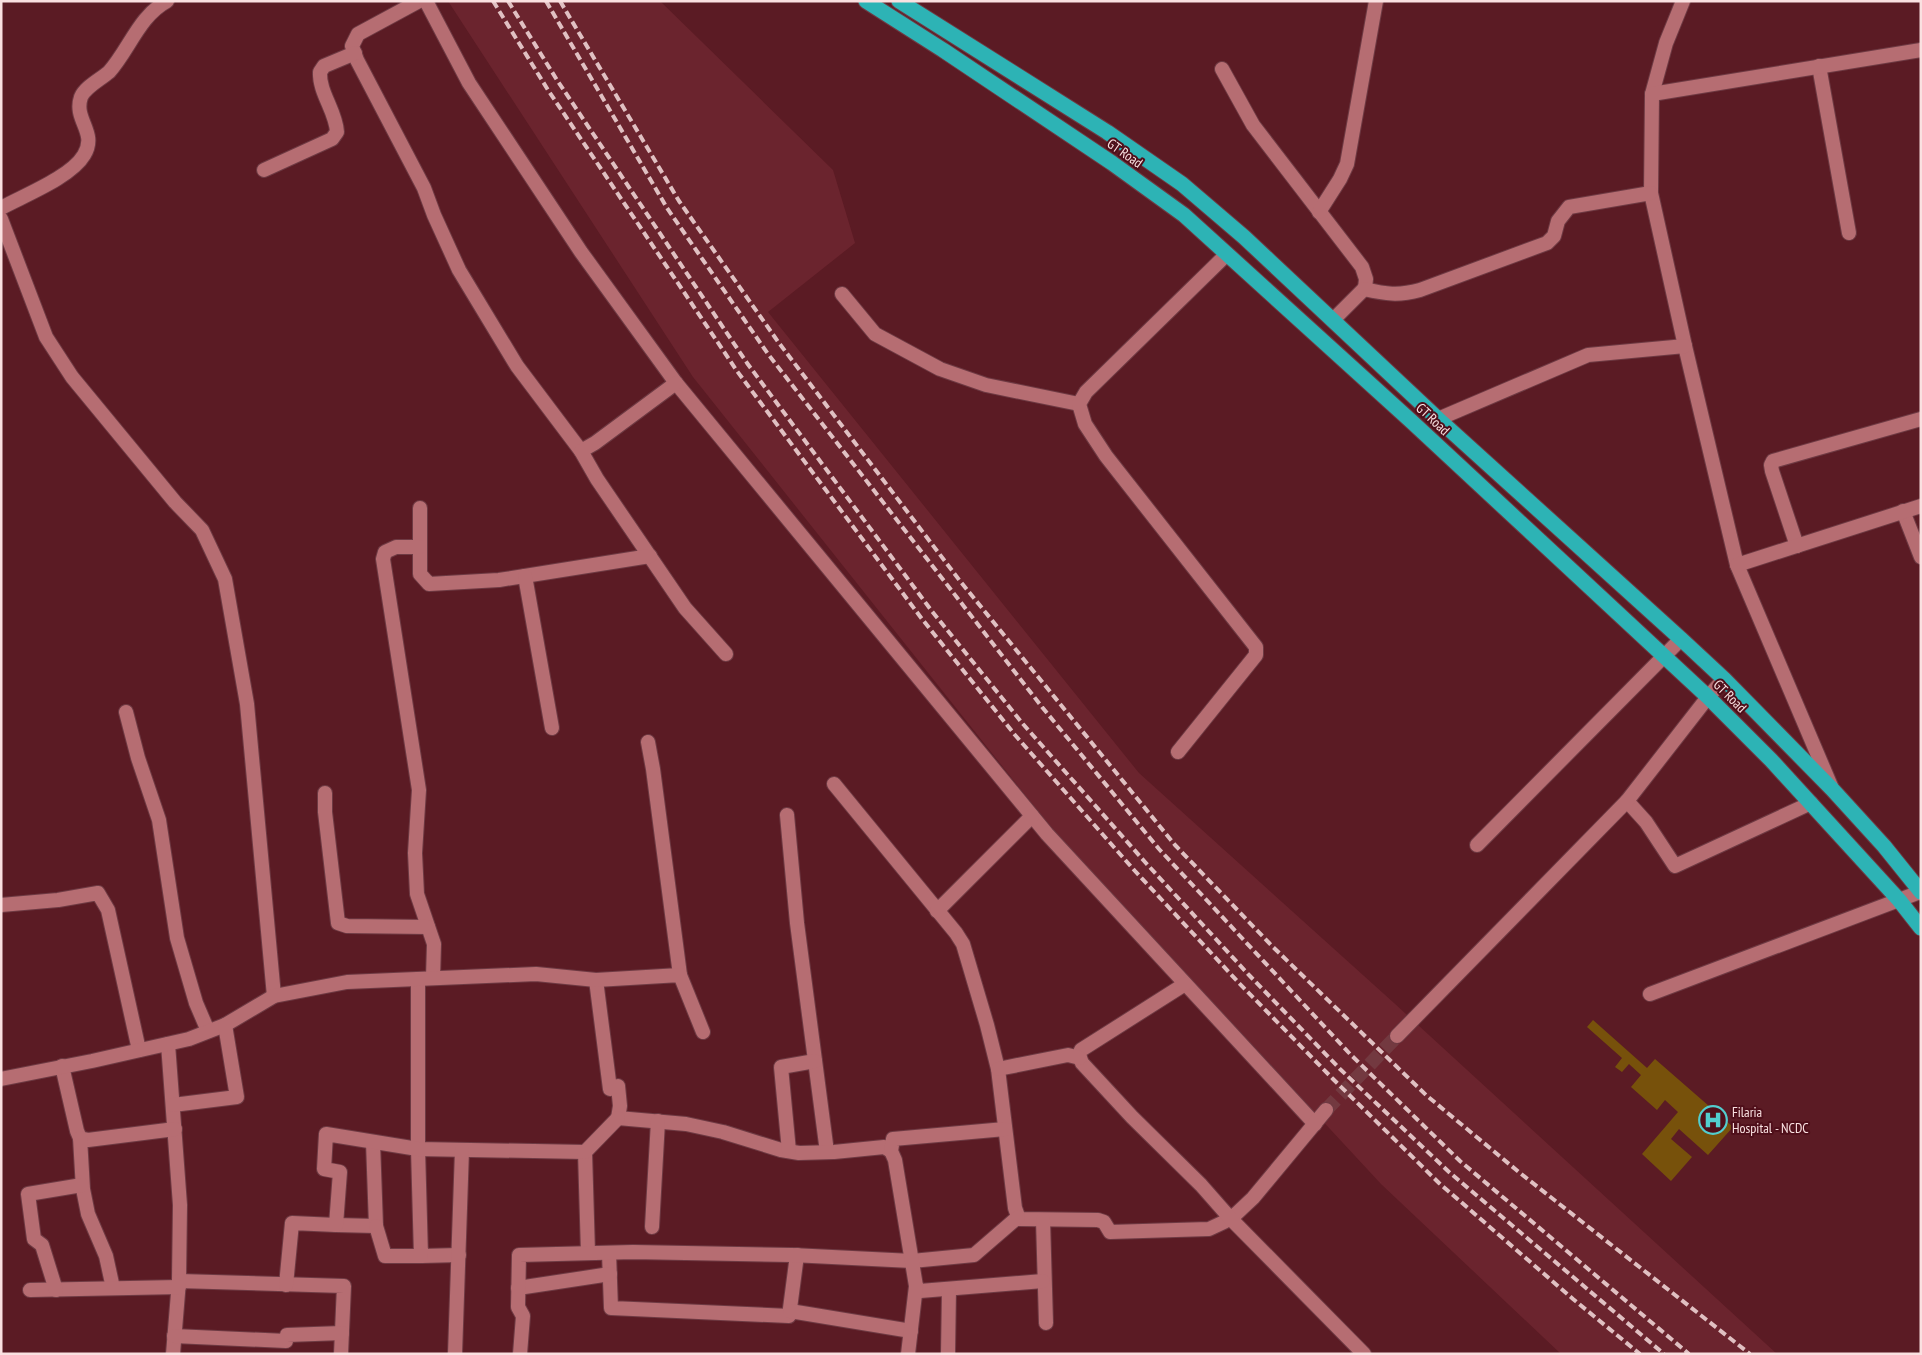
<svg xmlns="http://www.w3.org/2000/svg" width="1922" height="1355" font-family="'PT Sans Narrow',sans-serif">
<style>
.built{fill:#6b242e}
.building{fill:#77510b}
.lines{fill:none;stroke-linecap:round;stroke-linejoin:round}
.street-tunnel{stroke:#733940;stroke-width:14;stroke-dasharray:14 7;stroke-linecap:butt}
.street-casing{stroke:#6e3a43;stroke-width:16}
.highway-casing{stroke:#6e3a43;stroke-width:17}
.street{stroke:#b66d72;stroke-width:14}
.highway{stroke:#2db3b5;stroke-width:15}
.rail{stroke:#e0c0c2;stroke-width:4;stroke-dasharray:8 4;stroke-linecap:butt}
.labels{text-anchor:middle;stroke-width:4;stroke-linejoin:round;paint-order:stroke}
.street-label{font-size:14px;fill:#fae1e1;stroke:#4f0f1a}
.poi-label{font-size:14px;fill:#fae1e1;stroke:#4f0f1a;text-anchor:start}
</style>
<rect width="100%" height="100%" fill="#5b1b24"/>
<path class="built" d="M448,1H660L833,170L855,243L768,312L1139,773L1394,1003L1777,1354H1561L1381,1184L1053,830L693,377Z"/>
<path class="building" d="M1593,1020L1647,1068L1655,1059L1733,1127L1708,1155L1679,1129L1671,1139L1692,1157L1671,1181L1642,1154L1678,1112L1665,1100L1657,1110L1631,1087L1641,1075L1629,1064L1622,1072L1615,1067L1622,1058L1587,1027Z"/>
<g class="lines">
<path class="street-tunnel" d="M1326,1110L1397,1036"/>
<defs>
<g id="street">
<path d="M419,1L358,34L352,46L357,60L424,188L434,215L459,270L517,366L581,451"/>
<path d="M426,1L469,83L581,252L676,383L1047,834L1315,1124"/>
<path d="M1683,1L1666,43L1652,94L1651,193L1685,346L1737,565L1831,786"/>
<path d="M1819,66L1849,233"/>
<path d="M1222,69L1253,125L1362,267L1366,279L1365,288L1333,320"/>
<path d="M1652,94L1921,50"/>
<path d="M264,170L332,139L337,132C336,111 319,93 320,72L324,66L355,53"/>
<path d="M1,208C25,195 71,177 84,155C98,132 73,120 81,97C85,87 101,79 109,72C129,50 139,16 167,1"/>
<path d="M1319,212L1340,179L1347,164L1376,1"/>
<path d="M1,219L46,337L72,377L175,502L202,530L225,579L247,704L274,996"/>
<path d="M1364,289C1386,294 1398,296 1420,290L1547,243L1554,236L1558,221L1569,207L1651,193"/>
<path d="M842,294L875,334L940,369L986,385L1079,404"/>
<path d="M676,383L595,443L581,451L597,479L685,608L726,654"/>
<path d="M1438,419L1588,355L1685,346"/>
<path d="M420,508V574L429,584L499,580L650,556"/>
<path d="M1903,511L1921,557"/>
<path d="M1797,546L1772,471L1771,465L1773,461L1921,419"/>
<path d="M419,547H396L385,552L383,559L419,790L415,853L417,894L434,944L433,978"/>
<path d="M1737,565L1921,506"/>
<path d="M525,576L552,728"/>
<path d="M126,712L138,758L159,820L177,938L196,1003L208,1031"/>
<path d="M648,742L653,769L680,975"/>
<path d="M1178,752L1256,655V647L1106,456L1085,424L1079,404L1086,392L1227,254"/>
<path d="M834,784L956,933L963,944L987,1025L998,1069L1015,1208L1019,1219L1098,1220L1104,1222L1110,1232L1209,1229L1224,1222L1236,1214L1253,1198L1326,1110"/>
<path d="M325,793V812L338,923L347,926L428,927"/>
<path d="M1627,801L1646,822L1675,866L1811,803"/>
<path d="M787,815L797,923L827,1152"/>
<path d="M1477,845L1681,639"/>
<path d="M1,905L58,900L98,893L108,910L139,1050"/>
<path d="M937,911L1032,816"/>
<path d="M418,979V1149L421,1256L459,1255"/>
<path d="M596,980L610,1089L618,1086L620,1106L618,1118L686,1124L723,1132L781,1150L799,1153L834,1152L884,1147L891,1151"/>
<path d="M1185,984L1081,1050L1079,1055L1082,1063L1132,1117L1201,1185L1230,1218L1364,1354"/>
<path d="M1650,994L1920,892"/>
<path d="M1397,1036L1627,801L1708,697L1724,679"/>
<path d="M168,1044L180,1205L179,1281L173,1354"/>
<path d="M62,1066L77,1131L80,1138L88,1140L175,1129"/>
<path d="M998,1069L1068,1055L1080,1058"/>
<path d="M1,1079L92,1061L189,1039L225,1025L274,996L347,982L536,974L596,980L680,975L703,1032"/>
<path d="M173,1105L237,1097L225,1025"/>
<path d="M80,1138L83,1189L88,1214L106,1256L113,1288"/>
<path d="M789,1151L781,1067L815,1061"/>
<path d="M585,1152L588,1253"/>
<path d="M1043,1220L1046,1323"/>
<path d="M336,1225L376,1226L373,1142"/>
<path d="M376,1226L385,1256H421"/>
<path d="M652,1227L658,1121"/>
<path d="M609,1253L611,1308L789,1316L797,1255"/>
<path d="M179,1281L344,1286L341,1354"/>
<path d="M286,1285L292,1223L336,1225L340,1172L324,1169L326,1134L418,1149L585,1152L618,1118"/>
<path d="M916,1286L920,1291L1043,1281"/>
<path d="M518,1288L610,1274"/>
<path d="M30,1290L179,1287"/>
<path d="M56,1290L42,1245L34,1239L28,1194L82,1185"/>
<path d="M790,1311L911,1331"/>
<path d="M174,1336L286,1341L287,1335L342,1333"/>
<path d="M455,1354L462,1150"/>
<path d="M520,1354L523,1316L518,1307L519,1255L633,1252L792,1255L912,1261L974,1255L1018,1217"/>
<path d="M908,1354L916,1286L895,1160L891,1151L893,1139L1005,1129"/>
<path d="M948,1354L949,1289"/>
</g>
<g id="highway">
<path d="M866,1L943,50L1112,163L1184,215L1411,421L1708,697L1771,760L1899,900L1921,928"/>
<path d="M899,1L1107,132L1182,184L1244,237L1438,419L1681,639L1724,679L1832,789L1884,846L1921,892"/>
</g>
</defs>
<use href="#street" class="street-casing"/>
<use href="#highway" class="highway-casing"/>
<use href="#street" class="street"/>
<use href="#highway" class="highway"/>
<g class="rail">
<path d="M493,1L548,90L737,371L922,619L1015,735L1135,871L1239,983L1333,1079L1439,1183L1573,1299L1640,1354"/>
<path d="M508,1L557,80L747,363L931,610L1023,724L1145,862L1248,974L1340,1069L1449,1172L1664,1354"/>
<path d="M546,1L667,208L768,354L1042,707L1159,849L1350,1054L1460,1161L1689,1354"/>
<path d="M560,1L679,201L779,343L960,581L1175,845L1272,946L1426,1095L1520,1173L1750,1354"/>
</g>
</g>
<defs>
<symbol id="hospital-ring" viewBox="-11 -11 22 22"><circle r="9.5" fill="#4f0f1a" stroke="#52cdce" stroke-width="1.5"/><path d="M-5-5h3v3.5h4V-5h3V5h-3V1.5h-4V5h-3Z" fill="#52cdce"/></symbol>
</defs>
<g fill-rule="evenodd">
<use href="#hospital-ring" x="1697" y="1104" width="32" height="32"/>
</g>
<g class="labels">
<g class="street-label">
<text transform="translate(1125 153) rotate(35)" y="5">GT Road</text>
<text transform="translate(1433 419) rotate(43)" y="5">GT Road</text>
<text transform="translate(1730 696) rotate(45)" y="5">GT Road</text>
</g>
<g class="poi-label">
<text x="1732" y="1117">Filaria<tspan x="1732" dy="16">Hospital - NCDC</tspan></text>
</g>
</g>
<rect width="1922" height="1355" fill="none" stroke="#fae1e1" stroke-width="5"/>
</svg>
